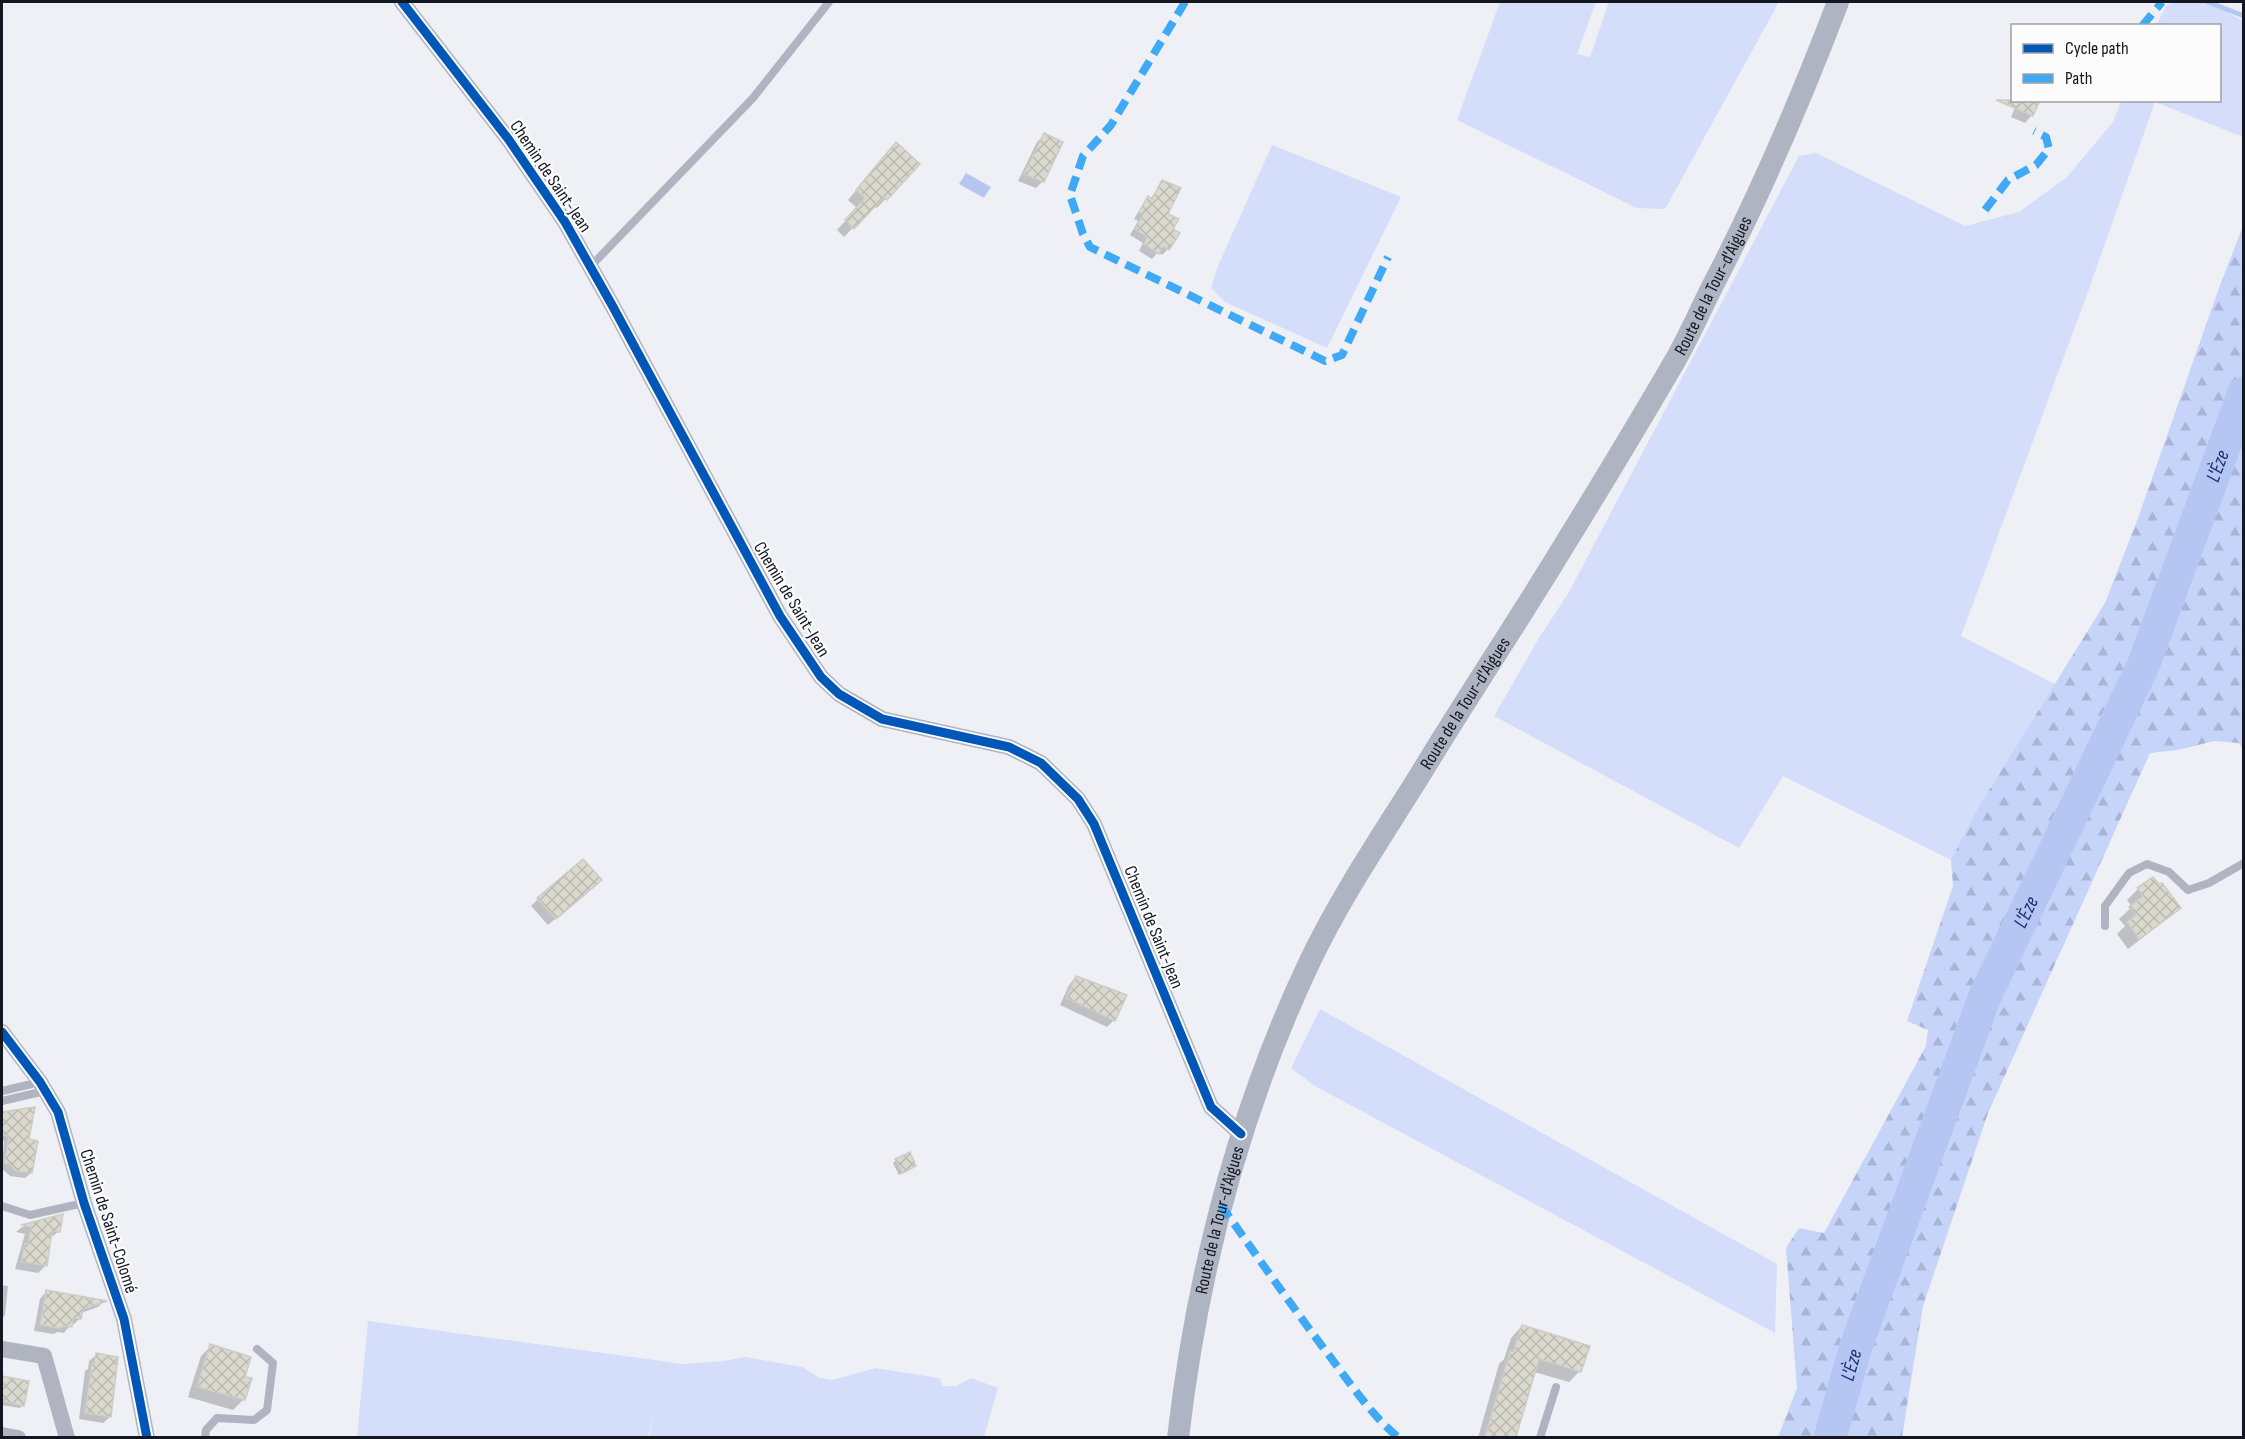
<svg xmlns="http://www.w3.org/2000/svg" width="2245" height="1439" font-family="'Sofia Sans Condensed',sans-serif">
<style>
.green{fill:#d4defa}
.forest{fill:url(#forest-firs)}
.water{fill:#b5c6f3}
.shadow{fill:#0003}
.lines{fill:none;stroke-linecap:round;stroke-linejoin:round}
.stream{stroke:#b5c6f3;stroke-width:5}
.river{stroke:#b5c6f3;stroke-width:33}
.building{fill:url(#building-cross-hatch);stroke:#ccccc9;stroke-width:1.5}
.lane{stroke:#b0b4c1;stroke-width:8}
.street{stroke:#b0b4c1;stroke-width:16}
.secondary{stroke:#aeb4c1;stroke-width:22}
.quiet{stroke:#3fa9f5;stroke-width:8;stroke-dasharray:15 8;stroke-linecap:butt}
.cycleway-casing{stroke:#fcfcfc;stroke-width:13}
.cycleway{stroke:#0057b8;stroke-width:9}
.labels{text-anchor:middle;stroke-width:4.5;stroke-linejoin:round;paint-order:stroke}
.street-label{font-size:18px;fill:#141721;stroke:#fcfcfc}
.water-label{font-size:20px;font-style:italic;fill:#1c2e74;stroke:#fcfcfc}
</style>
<defs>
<pattern id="forest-firs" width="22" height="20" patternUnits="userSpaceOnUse" patternTransform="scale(1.5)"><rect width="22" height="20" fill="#c6d4f9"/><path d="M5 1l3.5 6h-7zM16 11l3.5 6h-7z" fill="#a9b5d5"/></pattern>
<pattern id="building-cross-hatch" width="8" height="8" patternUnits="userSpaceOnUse" patternTransform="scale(1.5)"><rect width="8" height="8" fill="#dbd9ce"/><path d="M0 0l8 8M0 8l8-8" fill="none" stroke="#bbbab1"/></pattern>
</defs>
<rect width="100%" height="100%" fill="#eef0f6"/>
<g class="green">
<path d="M1500,2H1596L1577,54L1590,57L1609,2H1779L1665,209L1637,208L1457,120Z"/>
<path d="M2173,2H2210L2243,21V137L2155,102L2089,289L1961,636L2055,684L1976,811L1951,860L1783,776L1739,848L1494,716L1539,638L1569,592L1799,156L1816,153L1965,226L2019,212L2067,177L2113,122L2121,101L2220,100V26L2156,25L2167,5Z"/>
<path d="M1272,145L1401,197L1327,348L1225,302L1211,288L1217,268Z"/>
<path d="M1320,1009L1777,1264L1775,1333L1313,1085L1291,1068Z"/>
<path d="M368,1321L683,1364L725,1361L745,1357L802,1367L820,1378L832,1380L876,1368L939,1378L943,1386H956L971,1378L998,1388L984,1437H649L654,1412L648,1437H357Z"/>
</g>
<path class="forest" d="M2243,226V750L2239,743L2214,741L2178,750L2150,753L1988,1113L1923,1306L1902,1437H1778L1797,1388L1786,1248L1799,1228L1824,1233L1926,1046L1928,1030L1907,1021L1953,886L1951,860L1976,811L2105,603L2138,518L2219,288Z"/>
<path class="water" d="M966,173L991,187L984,198L959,184Z"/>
<g class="shadow">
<path d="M2018,100L2032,115L2025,123L2011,117Z"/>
<path d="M1044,135L1043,181L1036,188L1018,181L1037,142Z"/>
<path d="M887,153L918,164L877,208L874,206L844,237L837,230L857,208L848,200Z"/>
<path d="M1163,182L1166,214L1171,229L1168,249L1162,255L1158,252L1152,259L1139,251L1143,243L1130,235L1138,221L1134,219L1143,204L1149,198L1150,199Z"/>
<path d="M593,887L548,925L531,906L538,899Z"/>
<path d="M2138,889L2179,908L2167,919L2128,949L2117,934L2125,926L2119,919L2132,907L2127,900Z"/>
<path d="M1076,977L1114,1020L1107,1027L1060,1005L1069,985Z"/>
<path d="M33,1109L27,1140L31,1173L25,1178L10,1176L2,1169L4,1141H2V1113Z"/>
<path d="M896,1160L915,1165L899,1175L893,1163Z"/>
<path d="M61,1216L58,1232L50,1238L45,1266L38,1273L15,1269L25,1234L16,1232L22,1227Z"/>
<path d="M2,1285L8,1286L5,1315L2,1319Z"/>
<path d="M46,1292L103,1302L98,1307L81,1313L80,1318L73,1325L71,1324L64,1333L57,1332L54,1334L34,1331L40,1299Z"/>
<path d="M1522,1326L1580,1371L1569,1382L1534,1372L1515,1438H1478L1499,1364L1504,1359L1511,1338Z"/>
<path d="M211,1346L244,1378L250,1379L243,1400L233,1410L188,1397L201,1356Z"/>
<path d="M96,1355L110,1417L103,1423L79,1419L85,1371L88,1369L89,1361Z"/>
<path d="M2,1377L27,1382L23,1405L20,1408L2,1405Z"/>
</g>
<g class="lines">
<path class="stream" d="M2208,2L2244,16"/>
<path class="river" id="s1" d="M1830,1438L1856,1346L1985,996L2143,666L2244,393"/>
</g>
<g class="building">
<path d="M1996,100H2040L2033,116Z"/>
<path d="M1044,133L1063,142L1044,182L1024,174Z"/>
<path d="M896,142L920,164L887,200L884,197L854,229L845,220L865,198L856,190Z"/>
<path d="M1162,180L1181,188L1168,214L1179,219L1173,229L1180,233L1169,250L1163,246L1159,254L1144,244L1147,237L1135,229L1143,215L1139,212L1148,196L1152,199Z"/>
<path d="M583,859L602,880L556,919L537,898Z"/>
<path d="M2153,877L2159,884L2162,883L2181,908L2139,939L2127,922L2136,915L2129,907L2143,896L2137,888Z"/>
<path d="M1076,976L1127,995L1115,1021L1066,998Z"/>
<path d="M35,1107L29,1139L38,1141L32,1173L16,1171L9,1164L4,1163L9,1136L2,1135V1112Z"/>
<path d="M910,1152L916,1166L903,1173L895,1159Z"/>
<path d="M63,1214L60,1232L52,1231L47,1266L21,1262L25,1243L28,1244L31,1227L21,1225Z"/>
<path d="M46,1290L107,1301L83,1309L81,1319L73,1318L72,1327L63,1326L62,1328L40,1325Z"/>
<path d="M1522,1325L1590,1346L1581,1372L1539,1359L1516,1437H1485L1510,1351L1513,1352Z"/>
<path d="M210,1344L251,1357L245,1377L252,1378L245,1400L197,1387Z"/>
<path d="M96,1353L118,1357L111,1417L85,1413L92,1363L94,1364Z"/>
<path d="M2,1376L29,1381L24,1406L2,1401Z"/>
</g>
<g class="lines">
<g class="lane">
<path d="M590,267L753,98L829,2"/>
<path d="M2105,926V906L2129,873L2147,864L2169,872L2188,890L2209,883L2244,863"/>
<path d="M2,1091L40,1082"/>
<path d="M2,1101L45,1091"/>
<path d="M2,1206L30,1215L84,1203"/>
<path d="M205,1438L206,1430L217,1418L254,1420L267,1410L273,1363L257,1349"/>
<path d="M1540,1438L1556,1387"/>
</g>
<g class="street">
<path d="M402,2L509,140L565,222L612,305L780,616L821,677L839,694L882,719L1009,747L1041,763L1078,799L1094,824L1211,1107L1241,1134"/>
<path d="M2,1032L40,1082L58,1112L84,1203L124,1319L147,1438"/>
<path d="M2,1349L44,1356L67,1438"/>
<path d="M2,1435L18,1438"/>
</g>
<path class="secondary" id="s2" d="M1178,1438C1197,1273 1239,1111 1310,961C1341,896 1382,836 1420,775C1463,704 1509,635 1552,565C1594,497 1636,428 1676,359C1689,336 1700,311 1712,287C1760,195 1801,99 1838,2"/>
<g class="quiet">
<path d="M1185,2L1111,125L1083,156L1070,195L1083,234L1090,247L1325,361L1342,355L1388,257"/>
<path d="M2142,26L2162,2"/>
<path d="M1985,210L2008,180L2036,165L2049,149L2046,137L2034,131"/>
<path d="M1221,1205C1256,1255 1291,1305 1328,1354C1350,1383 1371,1415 1399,1438"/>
</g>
<defs>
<g id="cycleway">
<path d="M402,2L509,140L565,222L612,305L780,616L821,677L839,694L882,719L1009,747L1041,763L1078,799L1094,824L1211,1107L1241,1134"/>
<path d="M2,1032L40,1082L58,1112L84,1203L124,1319L147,1438"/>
</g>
</defs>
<use href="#cycleway" class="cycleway-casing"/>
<use href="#cycleway" class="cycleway"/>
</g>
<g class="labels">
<g class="street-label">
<text transform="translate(551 176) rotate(56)" y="6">Chemin de Saint-Jean</text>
<text dy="6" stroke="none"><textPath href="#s2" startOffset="1284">Route de la Tour-d'Aigues</textPath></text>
<text transform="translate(792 599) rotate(59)" y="6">Chemin de Saint-Jean</text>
<text dy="6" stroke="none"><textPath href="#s2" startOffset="798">Route de la Tour-d'Aigues</textPath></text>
<text transform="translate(1154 927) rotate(68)" y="6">Chemin de Saint-Jean</text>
<text transform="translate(109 1221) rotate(72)" y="6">Chemin de Saint-Colomé</text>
<text dy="6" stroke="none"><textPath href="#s2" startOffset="222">Route de la Tour-d'Aigues</textPath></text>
</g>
<g class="water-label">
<text dy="7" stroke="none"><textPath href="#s1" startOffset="1048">L'Èze</textPath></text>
<text dy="7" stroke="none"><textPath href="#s1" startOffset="562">L'Èze</textPath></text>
<text dy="7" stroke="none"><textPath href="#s1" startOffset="76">L'Èze</textPath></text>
</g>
</g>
<rect width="2245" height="1439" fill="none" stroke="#141721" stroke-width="6"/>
<rect x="2011" y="24" width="210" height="78" fill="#fcfcfc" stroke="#9fa0a4" stroke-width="1.5"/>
<rect x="2023" y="44" width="30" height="9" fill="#0057b8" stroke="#9fa0a4" stroke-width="1.5"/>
<text x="2065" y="54" font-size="18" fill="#141721">Cycle path</text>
<rect x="2023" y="74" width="30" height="9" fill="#3fa9f5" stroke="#9fa0a4" stroke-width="1.5"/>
<text x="2065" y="84" font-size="18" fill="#141721">Path</text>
</svg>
